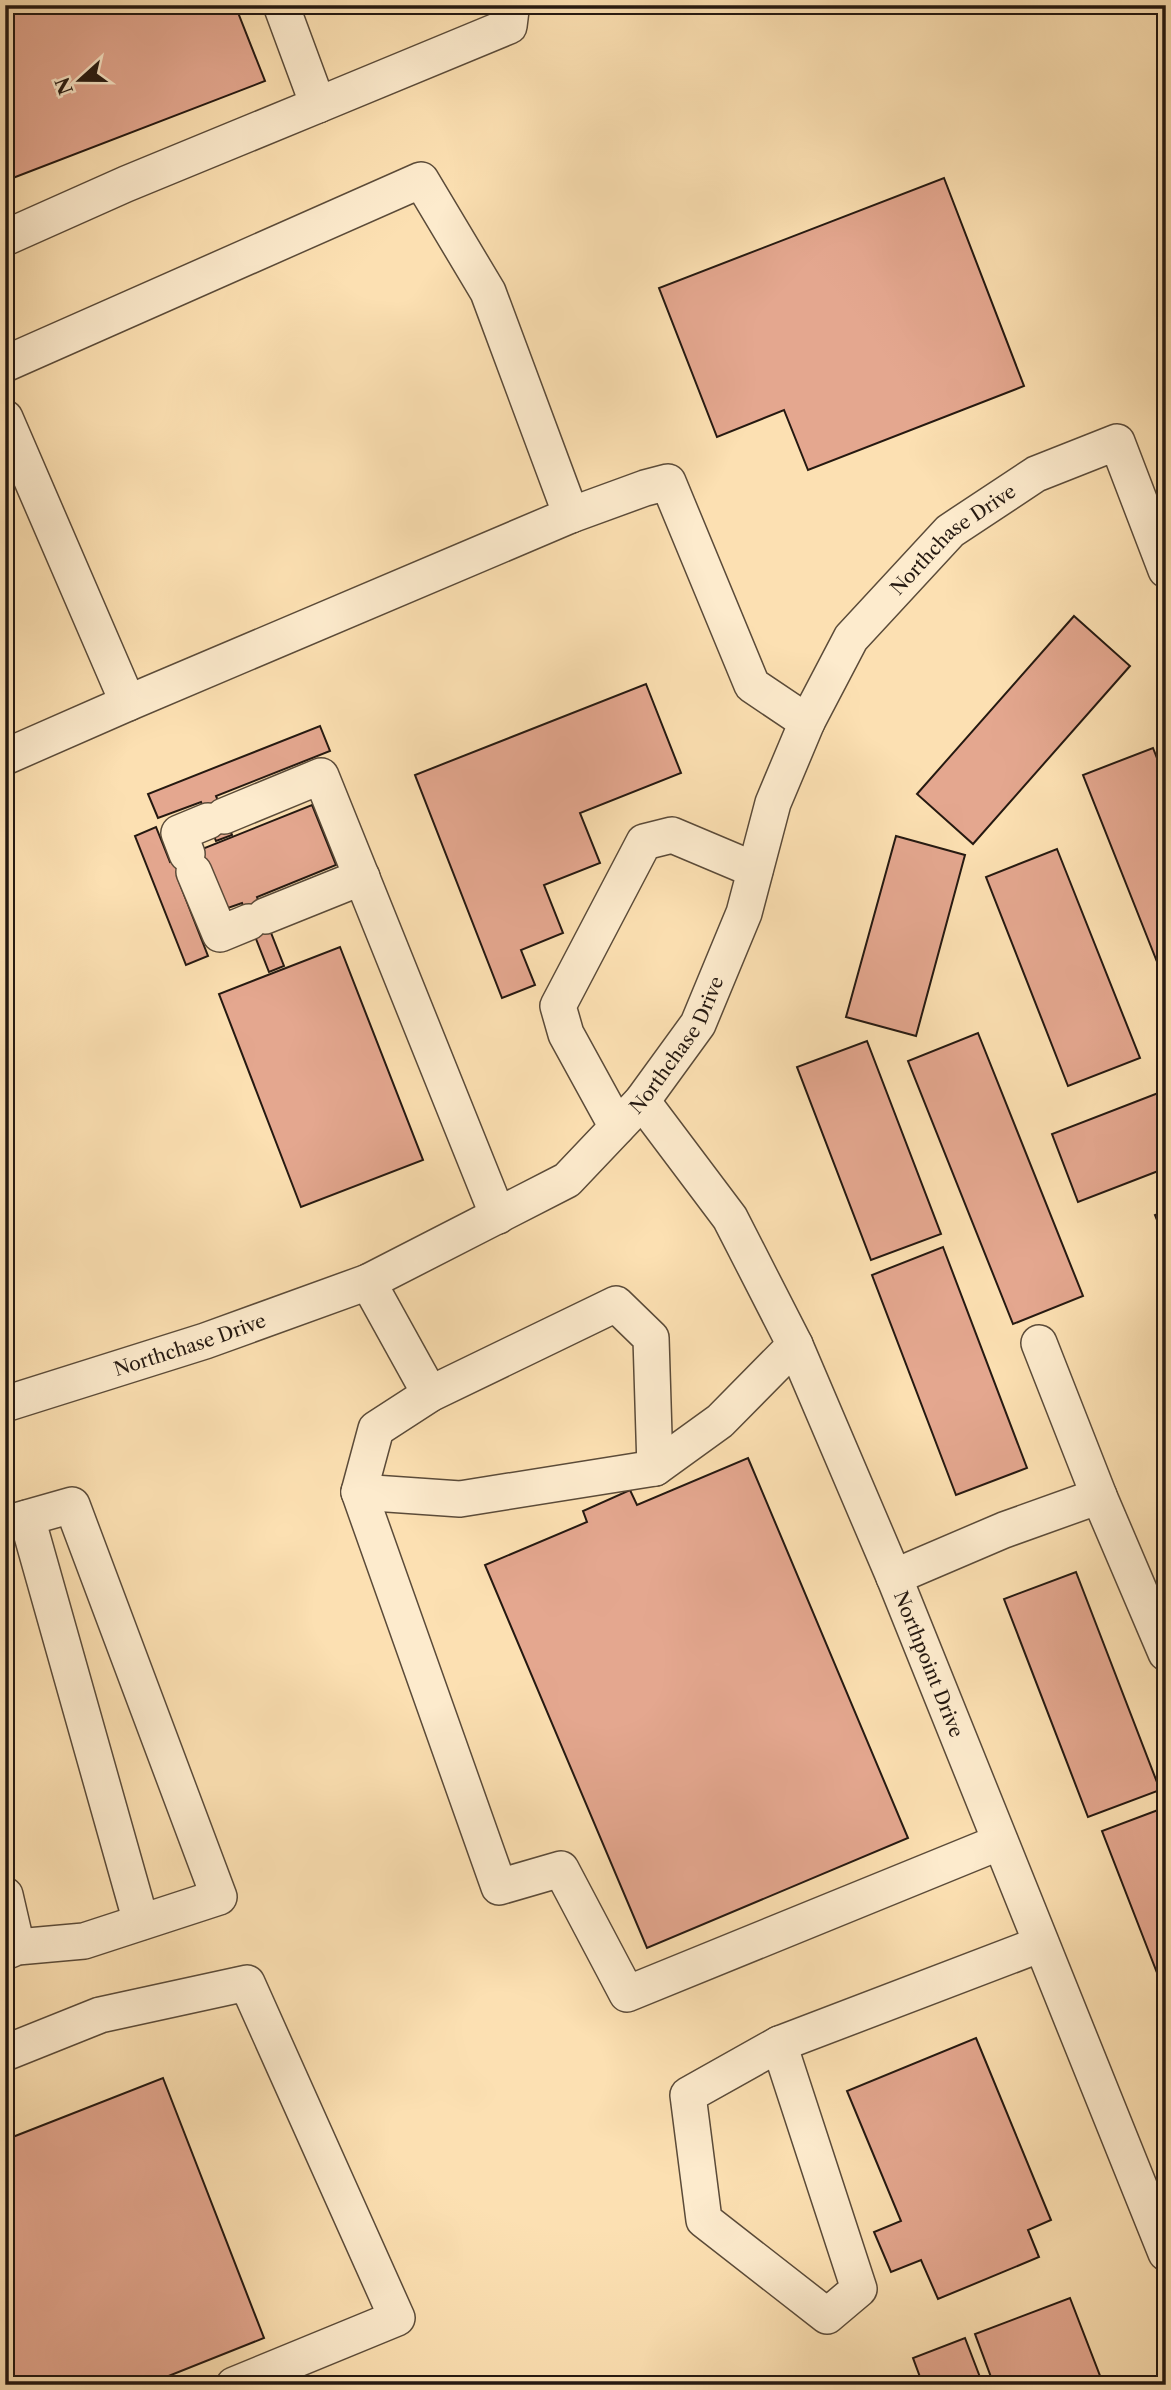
<svg xmlns="http://www.w3.org/2000/svg" width="1171" height="2390" font-family="'Libre Caslon Text',serif">
<style>
.building{fill:#e4a78f;stroke:#251911;stroke-width:2}
.lines{fill:none;stroke-linecap:round;stroke-linejoin:round}
.minor-casing{stroke:#5b4b39;stroke-width:38}
.minor{stroke:#fdebcd;stroke-width:35}
.labels{text-anchor:middle;stroke-width:6;stroke-linejoin:round;paint-order:stroke}
.street-label{font-size:19px;fill:#251911;stroke:#fdebcd}
</style>
<rect width="100%" height="100%" fill="#fce0b2"/>
<filter id="stains"><feTurbulence type="fractalNoise" baseFrequency=".00286" numOctaves="4"/><feColorMatrix values="0 0 0 0 .2 0 0 0 0 .09 0 0 0 0 .02 0 0 0 .5 -.17"/></filter>
<radialGradient id="worn" r=".72"><stop offset=".6" stop-color="#630" stop-opacity="0"/><stop offset="1" stop-color="#630" stop-opacity=".3"/></radialGradient>
<g class="building">
<path d="M5,5H235L265,81L5,181Z"/>
<path d="M944,178L1024,386L808,470L784,410L717,437L659,288Z"/>
<path d="M1074,616L1130,666L973,844L917,794Z"/>
<path d="M646,684L681,773L580,813L600,863L544,885L563,933L521,950L535,985L502,998L415,775Z"/>
<path d="M320,726L330,751L216,796L232,835L216,841L201,802L158,818L148,794Z"/>
<path d="M1153,748L1166,781L1165,982L1083,775Z"/>
<path d="M312,805L336,865L257,897L284,966L269,972L242,903L225,909L208,867L178,879L208,956L186,965L135,836L156,827L170,862Z"/>
<path d="M896,836L965,855L916,1036L846,1017Z"/>
<path d="M1057,849L1140,1058L1068,1086L986,877Z"/>
<path d="M340,947L423,1160L301,1207L219,994Z"/>
<path d="M978,1033L1083,1296L1013,1324L908,1061Z"/>
<path d="M867,1041L941,1234L871,1260L797,1067Z"/>
<path d="M1166,1090V1168L1078,1202L1052,1134Z"/>
<path d="M1166,1211V1242L1155,1215Z"/>
<path d="M943,1247L1027,1468L956,1495L872,1275Z"/>
<path d="M748,1458L908,1838L647,1948L485,1565L587,1522L583,1511L630,1490L637,1505Z"/>
<path d="M1076,1572L1160,1790L1088,1817L1004,1599Z"/>
<path d="M1166,1807V1996L1102,1831Z"/>
<path d="M976,2038L1051,2220L1028,2230L1039,2257L938,2299L921,2260L891,2272L874,2232L901,2221L847,2091Z"/>
<path d="M163,2078L264,2338L146,2385H5V2140Z"/>
<path d="M1070,2298L1102,2381L1091,2385H994L975,2334Z"/>
<path d="M965,2338L983,2385H923L913,2358Z"/>
</g>
<g class="lines">
<defs>
<g id="minor">
<path d="M318,105L509,26L511,10L510,5"/>
<path d="M5,238L126,184L318,105L281,5"/>
<path d="M5,364L421,180L488,292L571,515"/>
<path d="M5,418L128,703"/>
<path d="M5,757L128,703L571,515L645,488L668,482L752,685L807,722"/>
<path d="M224,816L321,776L498,1216"/>
<path d="M187,854L179,833L208,821"/>
<path d="M194,872L220,934L249,922"/>
<path d="M265,916L362,877"/>
<path id="s1" d="M642,1101L730,1218L795,1345L894,1577L1166,2253"/>
<path d="M617,1127L566,1034L558,1006L644,842L672,835L755,870"/>
<path d="M368,1282L430,1394"/>
<path d="M1039,1343L1099,1496"/>
<path id="s2" d="M5,1404L205,1341L368,1282L567,1180L642,1101L698,1024L744,913L773,803L807,722L851,638L950,531L1036,474L1117,442L1166,570"/>
<path d="M655,1468L651,1338L616,1304L430,1394L376,1429L359,1492L499,1887L561,1869L627,1994L1000,1842"/>
<path d="M359,1492L460,1499L655,1468L720,1421L795,1345"/>
<path d="M27,1518L141,1922"/>
<path d="M5,1524L72,1505L219,1897L84,1941L17,1947L5,1952"/>
<path d="M894,1577L1004,1530L1099,1496L1166,1653"/>
<path d="M5,1895L17,1947"/>
<path d="M779,2044L859,2289L827,2316L704,2220L688,2095Z"/>
<path d="M779,2044L1041,1944"/>
<path d="M5,2053L100,2015L247,1983L397,2318L234,2385"/>
</g>
</defs>
<use href="#minor" class="minor-casing"/>
<use href="#minor" class="minor"/>
</g>
<g class="labels">
<g class="street-label">
<text dy="7" stroke="none"><textPath href="#s2" startOffset="1370">Northchase Drive</textPath></text>
<text dy="7" stroke="none"><textPath href="#s2" startOffset="782">Northchase Drive</textPath></text>
<text dy="7" stroke="none"><textPath href="#s2" startOffset="194">Northchase Drive</textPath></text>
<text dy="7" stroke="none"><textPath href="#s1" startOffset="635">Northpoint Drive</textPath></text>
</g>
</g>
<rect width="1171" height="2390" fill="none" stroke="#fce0b2" stroke-width="28"/>
<rect x="7" y="7" width="1157" height="2376" fill="none" stroke="#251911" stroke-width="3.5"/>
<rect x="14" y="14" width="1143" height="2362" fill="none" stroke="#251911" stroke-width="2"/>
<g transform="translate(80 80) rotate(249)" stroke="#fdebcd" stroke-width="5" paint-order="stroke">
<path d="M0-5L12 26L0 18L-12 26Z" fill="#251911"/>
<text y="-10" font-size="19" font-weight="bold" text-anchor="middle" fill="#251911">N</text>
</g>
<rect width="100%" height="100%" filter="url(#stains)"/>
<rect width="100%" height="100%" fill="url(#worn)"/>
</svg>
